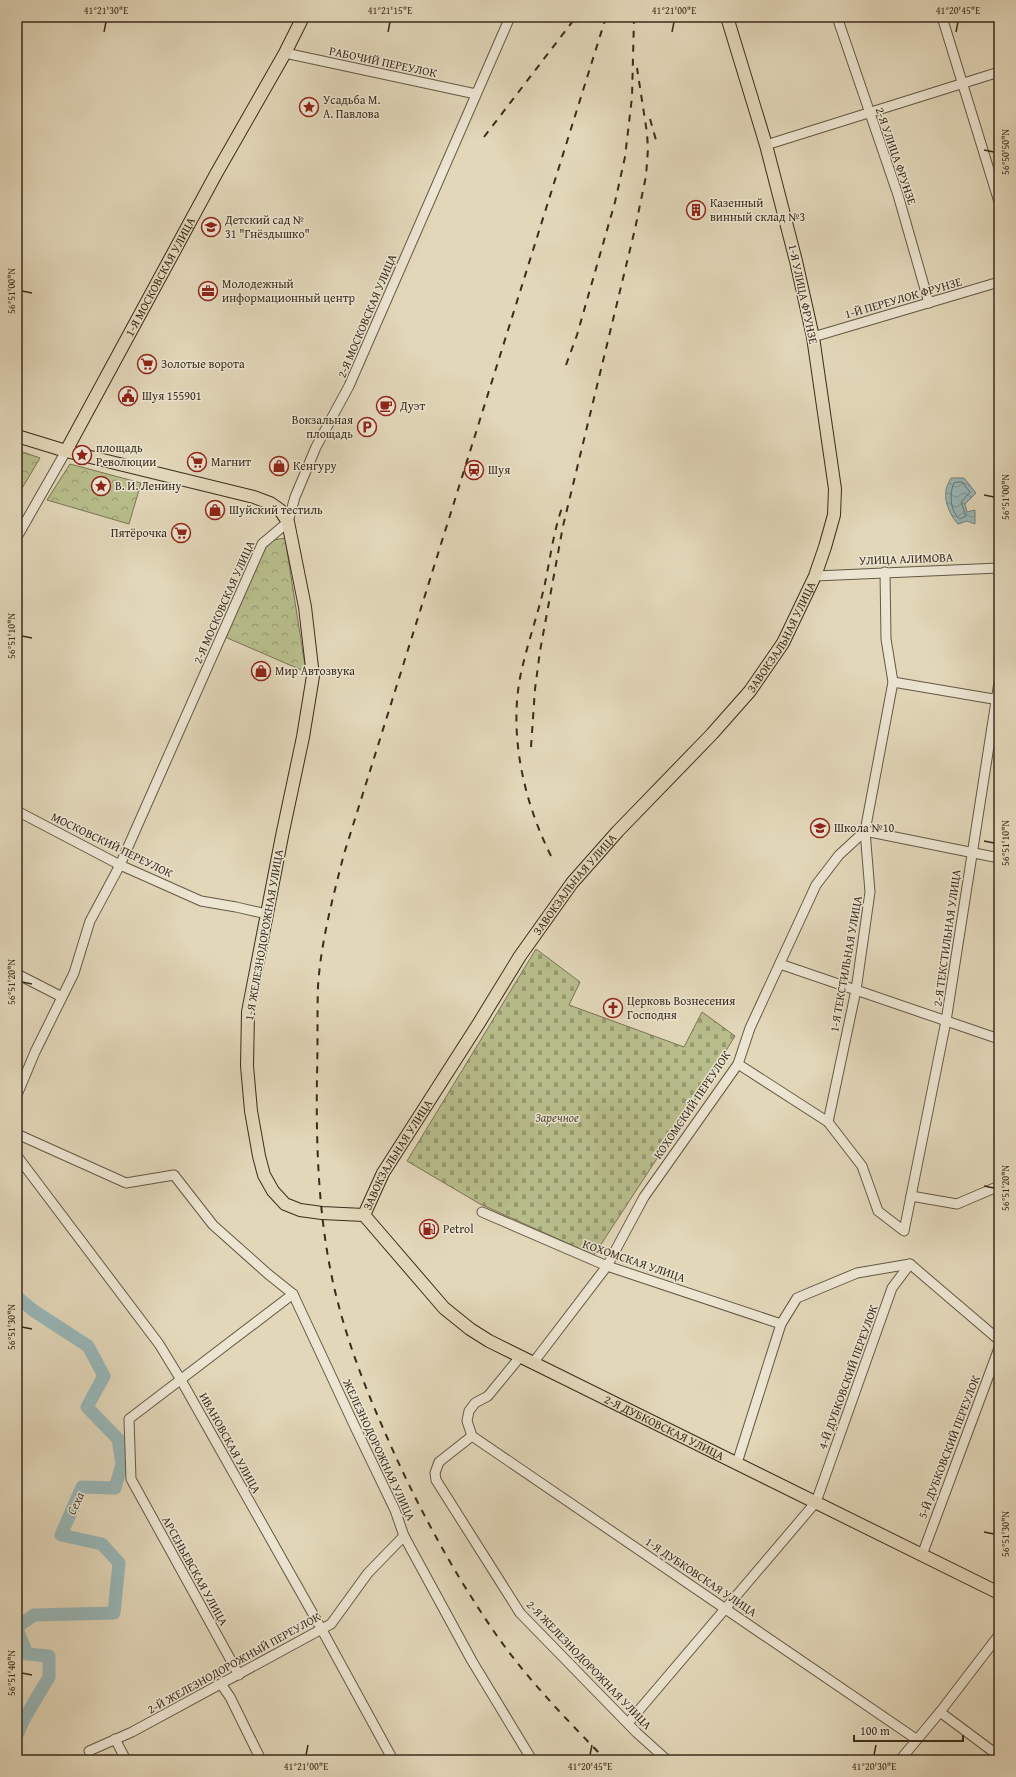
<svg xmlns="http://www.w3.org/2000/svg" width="1016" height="1777" font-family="'Gentium Book Plus',serif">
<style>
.cemetery{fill:url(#cemetery-stones);stroke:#797554}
.park{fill:url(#park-crowns);stroke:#797554}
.water{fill:url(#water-waves);stroke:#72807a}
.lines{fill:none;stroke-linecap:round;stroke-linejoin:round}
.shore{stroke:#69726a;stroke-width:1}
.river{stroke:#98b7b8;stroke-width:13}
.minor-casing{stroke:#645844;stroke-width:11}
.major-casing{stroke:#3a2d1d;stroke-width:14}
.minor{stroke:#ece5d2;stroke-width:9}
.major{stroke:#e2d7b9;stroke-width:12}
.rail{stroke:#3a2d1d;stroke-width:2;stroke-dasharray:7 7;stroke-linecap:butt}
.ticks{fill:none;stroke:#3a2d1d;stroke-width:1.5}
.labels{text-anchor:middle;stroke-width:3;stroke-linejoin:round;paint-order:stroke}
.street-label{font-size:12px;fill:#3a2d1d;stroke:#ece5d2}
.poi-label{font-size:12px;fill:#3a2d1d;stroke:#ece5d2;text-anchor:start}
.park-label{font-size:12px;font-style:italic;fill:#534a33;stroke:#ece5d2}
.water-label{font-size:13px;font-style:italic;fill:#4d493c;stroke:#ece5d2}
.neatline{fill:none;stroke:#3a2d1d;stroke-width:1.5}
.ticks-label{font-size:10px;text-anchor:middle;fill:#3a2d1d}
</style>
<defs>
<pattern id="cemetery-stones" width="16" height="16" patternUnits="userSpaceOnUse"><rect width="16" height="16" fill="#b8bd8c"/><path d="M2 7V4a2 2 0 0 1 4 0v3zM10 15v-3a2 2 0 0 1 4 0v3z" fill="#979a72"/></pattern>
<pattern id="park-crowns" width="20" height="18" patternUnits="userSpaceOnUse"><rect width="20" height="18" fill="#b8bd8c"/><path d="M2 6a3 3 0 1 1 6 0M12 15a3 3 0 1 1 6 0" fill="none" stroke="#979a72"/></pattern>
<pattern id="water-waves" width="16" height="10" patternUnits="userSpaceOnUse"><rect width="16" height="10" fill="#98b7b8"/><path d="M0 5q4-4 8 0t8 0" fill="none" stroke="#7d9595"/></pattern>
</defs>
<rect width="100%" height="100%" fill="#e2d7b9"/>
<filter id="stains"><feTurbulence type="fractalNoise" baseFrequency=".005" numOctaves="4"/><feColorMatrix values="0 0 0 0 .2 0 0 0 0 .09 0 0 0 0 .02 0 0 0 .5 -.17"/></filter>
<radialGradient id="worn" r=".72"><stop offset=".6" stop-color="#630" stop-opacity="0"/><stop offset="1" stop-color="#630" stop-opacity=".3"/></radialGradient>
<path class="cemetery" d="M536,949L580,982L569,1005L684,1047L702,1012L735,1036L703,1088L594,1255L480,1204L407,1161Z"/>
<g class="park">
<path d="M17,450L40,458L18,495H17Z"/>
<path d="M70,464L141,483L129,524L47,500Z"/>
<path d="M285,538L306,672L225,637L268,541Z"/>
</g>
<path class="water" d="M951,478H964L976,493L965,504L967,512L975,510V524L967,521L958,524C951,517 944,502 946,491C946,487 949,482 951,478Z"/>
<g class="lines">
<path class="shore" d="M962,482L970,492L961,502L966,516L960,519C950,512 949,493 954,483Z"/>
<g class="river">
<path d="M17,1297L34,1311L88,1346L104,1376L87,1407L118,1439L122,1464L115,1488L82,1487L61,1535L102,1544L119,1563L114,1613L34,1615L17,1627"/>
<path d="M17,1629L27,1654L49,1656V1677L24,1719L17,1735"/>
</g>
<defs>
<g id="minor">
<path d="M837,17L898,195L929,303"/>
<path d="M942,17L999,202"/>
<path d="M285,53L476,94"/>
<path d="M766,145L999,72"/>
<path d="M813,337L999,282"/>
<path d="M17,537L66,451"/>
<path d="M815,576L999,568"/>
<path d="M893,682L999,700"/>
<path d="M17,811L120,865L201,901L236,907L267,914"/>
<path d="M780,964L999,1039"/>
<path d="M17,974L62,997"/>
<path d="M738,1064L828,1122L862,1166L878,1211L904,1231L911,1196L957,1204L999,1186"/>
<path d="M17,1095L35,1052L74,973L90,921L120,865L262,544L288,522L295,497L316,447L349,386L510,17"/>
<path d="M828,1122L856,990L870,892L865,831L893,682L886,639L885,572"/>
<path d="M17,1134L126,1183L174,1175L213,1225L268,1274L293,1294L355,1427L395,1510L404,1536L472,1661L532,1760"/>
<path d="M17,1156L159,1344L181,1380L322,1630L393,1760"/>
<path d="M911,1196L946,1021L999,682"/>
<path d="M482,1212L607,1266L781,1324"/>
<path d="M533,1363L607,1266L644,1197L738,1064L750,1028L816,885L839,855L865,831L999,858"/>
<path d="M472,1436L916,1739"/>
<path d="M472,1436L439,1462L435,1473L436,1480L520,1613L637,1733L667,1760"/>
<path d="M472,1436L467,1421L469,1411L475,1403L488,1396L520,1357"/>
<path d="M737,1463L781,1324L797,1298L857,1273L910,1264L999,1340"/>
<path d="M922,1555L999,1348"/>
<path d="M239,1675L131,1479L129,1419L293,1294"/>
<path d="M221,1684L230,1697L261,1760"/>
<path d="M940,1712L999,1756"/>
<path d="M628,1723L816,1502L892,1288L910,1264"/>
<path d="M115,1739L126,1760"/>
<path d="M89,1751L132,1732L331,1624L368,1573L404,1536"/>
<path d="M900,1760L940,1712L999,1635"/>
</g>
<g id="major">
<path d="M17,436L66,451L254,497L270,503L280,510L288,522L305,607L313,676L303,737L282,836L248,1012L247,1066L251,1111L259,1156L264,1175L273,1191L285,1204L300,1210L322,1213L364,1215"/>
<path id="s1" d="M66,451L216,174L285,53L303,17"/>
<path id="s2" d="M364,1215L383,1173L479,1023L520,956L572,883L618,831L712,734L750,691L783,643L815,576L825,547L834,515L835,489L813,337L796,261L766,145L727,17"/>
<path id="s3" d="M364,1215L444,1308L470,1329L489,1341L999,1593"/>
</g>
</defs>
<use href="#minor" class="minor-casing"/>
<use href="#major" class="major-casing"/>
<use href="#minor" class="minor"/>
<use href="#major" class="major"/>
<g class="rail">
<path d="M606,17L344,854C333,897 321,941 318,986C317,1016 318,1046 317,1075C316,1142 318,1208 331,1273C342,1327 361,1378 383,1428C414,1500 451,1569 495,1633C527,1679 567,1720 606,1760"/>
<path d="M650,119L656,140"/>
<path d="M484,137L576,17"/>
<path d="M566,365L577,335L615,202L625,157L632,97L634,19"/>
<path d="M531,747L535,689L540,651L563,526L635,229L646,176L648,149L647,133L637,68"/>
<path d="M551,856C524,802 508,734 521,673C527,645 537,617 544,588C550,561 553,532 563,505"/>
</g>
</g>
<path class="ticks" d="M104,32L106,22M388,32L390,22M672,32L674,22M956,32L958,22M984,150L994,152M22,291L32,293M984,495L994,497M22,636L32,638M984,841L994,843M22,982L32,984M984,1186L994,1188M22,1327L32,1329M984,1532L994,1534M22,1673L32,1675M306,1755L308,1745M590,1755L592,1745M874,1755L876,1745"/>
<defs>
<symbol id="sight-ring" viewBox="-11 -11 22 22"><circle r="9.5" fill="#ece5d2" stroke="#8f2418" stroke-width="1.5"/><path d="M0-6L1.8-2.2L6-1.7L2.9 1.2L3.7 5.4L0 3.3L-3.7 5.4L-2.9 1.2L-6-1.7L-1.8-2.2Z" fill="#8f2418"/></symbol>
<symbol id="building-ring" viewBox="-11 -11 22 22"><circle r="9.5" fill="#ece5d2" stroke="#8f2418" stroke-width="1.5"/><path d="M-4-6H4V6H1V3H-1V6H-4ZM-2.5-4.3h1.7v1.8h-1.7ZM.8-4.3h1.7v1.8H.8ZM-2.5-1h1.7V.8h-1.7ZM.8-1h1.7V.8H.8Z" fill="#8f2418"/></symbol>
<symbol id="school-ring" viewBox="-11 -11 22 22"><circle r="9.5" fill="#ece5d2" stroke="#8f2418" stroke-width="1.5"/><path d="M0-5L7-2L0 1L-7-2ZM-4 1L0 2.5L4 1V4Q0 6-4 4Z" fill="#8f2418"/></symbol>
<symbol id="office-ring" viewBox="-11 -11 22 22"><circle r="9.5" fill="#ece5d2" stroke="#8f2418" stroke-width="1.5"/><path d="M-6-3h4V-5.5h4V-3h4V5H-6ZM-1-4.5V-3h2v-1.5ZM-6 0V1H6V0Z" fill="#8f2418"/></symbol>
<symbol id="supermarket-ring" viewBox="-11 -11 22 22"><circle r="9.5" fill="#ece5d2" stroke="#8f2418" stroke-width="1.5"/><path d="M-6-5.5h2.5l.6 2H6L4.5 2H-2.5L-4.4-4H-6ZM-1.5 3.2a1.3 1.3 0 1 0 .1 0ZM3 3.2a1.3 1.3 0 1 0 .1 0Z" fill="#8f2418"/></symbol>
<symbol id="civic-ring" viewBox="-11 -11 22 22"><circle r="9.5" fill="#ece5d2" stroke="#8f2418" stroke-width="1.5"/><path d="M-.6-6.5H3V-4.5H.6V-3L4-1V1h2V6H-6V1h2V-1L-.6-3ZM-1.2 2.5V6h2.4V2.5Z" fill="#8f2418"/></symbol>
<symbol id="cafe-ring" viewBox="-11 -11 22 22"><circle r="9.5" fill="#ece5d2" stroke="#8f2418" stroke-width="1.5"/><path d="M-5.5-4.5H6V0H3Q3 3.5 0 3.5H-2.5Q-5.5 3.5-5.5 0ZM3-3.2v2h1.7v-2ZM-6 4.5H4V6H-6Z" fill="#8f2418"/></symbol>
<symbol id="parking-ring" viewBox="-11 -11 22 22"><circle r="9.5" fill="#ece5d2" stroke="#8f2418" stroke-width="1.5"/><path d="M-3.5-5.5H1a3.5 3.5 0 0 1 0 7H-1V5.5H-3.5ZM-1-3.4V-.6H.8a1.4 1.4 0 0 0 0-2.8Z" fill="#8f2418"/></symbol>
<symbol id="shop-ring" viewBox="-11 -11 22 22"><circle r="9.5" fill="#ece5d2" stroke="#8f2418" stroke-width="1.5"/><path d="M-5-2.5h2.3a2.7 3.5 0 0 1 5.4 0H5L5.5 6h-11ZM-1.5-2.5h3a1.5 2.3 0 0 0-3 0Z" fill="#8f2418"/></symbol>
<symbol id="station-ring" viewBox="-11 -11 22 22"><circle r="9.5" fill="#ece5d2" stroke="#8f2418" stroke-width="1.5"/><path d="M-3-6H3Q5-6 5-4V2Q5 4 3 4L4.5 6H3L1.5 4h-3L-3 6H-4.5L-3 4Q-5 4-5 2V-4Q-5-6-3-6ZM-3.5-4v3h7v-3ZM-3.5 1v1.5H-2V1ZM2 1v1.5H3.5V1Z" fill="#8f2418"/></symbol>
<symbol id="church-ring" viewBox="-11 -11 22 22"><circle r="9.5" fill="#ece5d2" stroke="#8f2418" stroke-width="1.5"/><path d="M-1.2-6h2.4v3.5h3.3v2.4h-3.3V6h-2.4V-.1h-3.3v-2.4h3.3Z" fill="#8f2418"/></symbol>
<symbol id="fuel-ring" viewBox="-11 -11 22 22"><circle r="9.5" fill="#ece5d2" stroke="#8f2418" stroke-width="1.5"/><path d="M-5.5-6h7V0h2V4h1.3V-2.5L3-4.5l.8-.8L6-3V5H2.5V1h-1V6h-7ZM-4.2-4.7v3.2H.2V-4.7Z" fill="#8f2418"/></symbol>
</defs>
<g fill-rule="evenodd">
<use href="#sight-ring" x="298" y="96" width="22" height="22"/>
<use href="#building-ring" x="685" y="199" width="22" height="22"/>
<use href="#school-ring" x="200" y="216" width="22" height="22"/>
<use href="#office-ring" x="197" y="280" width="22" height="22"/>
<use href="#supermarket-ring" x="136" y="353" width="22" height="22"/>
<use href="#civic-ring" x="117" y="385" width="22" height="22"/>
<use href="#cafe-ring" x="375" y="395" width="22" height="22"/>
<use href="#parking-ring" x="356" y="416" width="22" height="22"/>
<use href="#sight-ring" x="71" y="444" width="22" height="22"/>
<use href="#supermarket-ring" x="186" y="451" width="22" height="22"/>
<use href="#shop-ring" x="268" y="455" width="22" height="22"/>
<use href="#station-ring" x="463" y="459" width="22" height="22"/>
<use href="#sight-ring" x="90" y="475" width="22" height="22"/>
<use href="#shop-ring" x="204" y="499" width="22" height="22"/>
<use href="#supermarket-ring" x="170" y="522" width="22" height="22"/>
<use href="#shop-ring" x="250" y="660" width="22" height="22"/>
<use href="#school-ring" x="809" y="817" width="22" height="22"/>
<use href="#church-ring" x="602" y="997" width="22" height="22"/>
<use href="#fuel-ring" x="418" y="1218" width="22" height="22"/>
</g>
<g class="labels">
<g class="street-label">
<text transform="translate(383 62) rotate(12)" y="4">РАБОЧИЙ ПЕРЕУЛОК</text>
<text transform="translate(896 156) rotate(71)" y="4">2-Я УЛИЦА ФРУНЗЕ</text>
<text dy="4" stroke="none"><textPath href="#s1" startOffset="198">1-Я МОСКОВСКАЯ УЛИЦА</textPath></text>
<text transform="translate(803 294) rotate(78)" y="4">1-Я УЛИЦА ФРУНЗЕ</text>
<text transform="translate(903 298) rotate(-16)" y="4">1-Й ПЕРЕУЛОК ФРУНЗЕ</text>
<text transform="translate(367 316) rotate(-67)" y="4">2-Я МОСКОВСКАЯ УЛИЦА</text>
<text transform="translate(906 559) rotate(-2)" y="4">УЛИЦА АЛИМОВА</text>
<text transform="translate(224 602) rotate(-66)" y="4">2-Я МОСКОВСКАЯ УЛИЦА</text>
<text dy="4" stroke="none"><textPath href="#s2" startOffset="717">ЗАВОКЗАЛЬНАЯ УЛИЦА</textPath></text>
<text transform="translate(112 845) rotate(26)" y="4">МОСКОВСКИЙ ПЕРЕУЛОК</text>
<text dy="4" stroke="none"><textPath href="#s2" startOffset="393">ЗАВОКЗАЛЬНАЯ УЛИЦА</textPath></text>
<text transform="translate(264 935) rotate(-80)" y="4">1-Я ЖЕЛЕЗНОДОРОЖНАЯ УЛИЦА</text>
<text transform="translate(947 938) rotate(-82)" y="4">2-Я ТЕКСТИЛЬНАЯ УЛИЦА</text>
<text transform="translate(846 964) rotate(-80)" y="4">1-Я ТЕКСТИЛЬНАЯ УЛИЦА</text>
<text transform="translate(692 1105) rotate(-56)" y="4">КОХОМСКИЙ ПЕРЕУЛОК</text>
<text dy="4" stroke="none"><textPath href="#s2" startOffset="69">ЗАВОКЗАЛЬНАЯ УЛИЦА</textPath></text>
<text transform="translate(634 1261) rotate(19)" y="4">КОХОМСКАЯ УЛИЦА</text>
<text transform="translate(848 1377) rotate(-70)" y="4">4-Й ДУБКОВСКИЙ ПЕРЕУЛОК</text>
<text dy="4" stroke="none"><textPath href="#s3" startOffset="374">2-Я ДУБКОВСКАЯ УЛИЦА</textPath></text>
<text transform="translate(230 1443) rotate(61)" y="4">ИВАНОВСКАЯ УЛИЦА</text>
<text transform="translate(949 1447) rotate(-69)" y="4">5-Й ДУБКОВСКИЙ ПЕРЕУЛОК</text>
<text transform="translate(379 1450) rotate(65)" y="4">ЖЕЛЕЗНОДОРОЖНАЯ УЛИЦА</text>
<text transform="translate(195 1571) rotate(61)" y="4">АРСЕНЬЕВСКАЯ УЛИЦА</text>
<text transform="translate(701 1577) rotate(34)" y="4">1-Я ДУБКОВСКАЯ УЛИЦА</text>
<text transform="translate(234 1663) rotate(-29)" y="4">2-Й ЖЕЛЕЗНОДОРОЖНЫЙ ПЕРЕУЛОК</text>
<text transform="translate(589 1665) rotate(46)" y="4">2-Я ЖЕЛЕЗНОДОРОЖНАЯ УЛИЦА</text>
</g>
<g class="poi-label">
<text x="323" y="104">Усадьба М.<tspan x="323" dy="14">А. Павлова</tspan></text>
<text x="710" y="207">Казенный<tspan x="710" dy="14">винный склад №3</tspan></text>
<text x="225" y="224">Детский сад №<tspan x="225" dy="14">31 "Гнёздышко"</tspan></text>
<text x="222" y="288">Молодежный<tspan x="222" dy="14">информационный центр</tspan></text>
<text x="161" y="368">Золотые ворота</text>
<text x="142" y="400">Шуя 155901</text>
<text x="400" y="410">Дуэт</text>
<text x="353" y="424" text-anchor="end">Вокзальная<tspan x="353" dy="14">площадь</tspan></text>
<text x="96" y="452">площадь<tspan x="96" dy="14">Революции</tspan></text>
<text x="211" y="466">Магнит</text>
<text x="293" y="470">Кенгуру</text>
<text x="488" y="474">Шуя</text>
<text x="115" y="490">В. И. Ленину</text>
<text x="229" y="514">Шуйский тестиль</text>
<text x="167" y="537" text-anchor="end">Пятёрочка</text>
<text x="275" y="675">Мир Автозвука</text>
<text x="834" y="832">Школа №10</text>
<text x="627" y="1005">Церковь Вознесения<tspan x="627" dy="14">Господня</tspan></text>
<text x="443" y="1233">Petrol</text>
</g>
<g class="park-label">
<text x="557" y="1122">Заречное</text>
</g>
<g class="water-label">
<text transform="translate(75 1503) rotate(-65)" y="5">Сеха</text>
</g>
</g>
<rect width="1016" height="1777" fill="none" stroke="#e2d7b9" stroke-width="44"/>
<path d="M854 1735v6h109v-6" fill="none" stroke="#3a2d1d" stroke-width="2"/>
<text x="860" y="1735" font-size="12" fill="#3a2d1d" stroke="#ece5d2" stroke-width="3" paint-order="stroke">100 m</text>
<rect x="22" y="22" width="972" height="1733" class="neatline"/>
<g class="ticks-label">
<text x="106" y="14">41°21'30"E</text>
<text x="390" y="14">41°21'15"E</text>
<text x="674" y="14">41°21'00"E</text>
<text x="958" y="14">41°20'45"E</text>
<text transform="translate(1005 152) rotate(-90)" y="4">56°50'50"N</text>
<text transform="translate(11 291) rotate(-90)" y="4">56°51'00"N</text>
<text transform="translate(1005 497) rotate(-90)" y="4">56°51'00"N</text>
<text transform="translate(11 636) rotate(-90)" y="4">56°51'10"N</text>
<text transform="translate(1005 843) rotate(-90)" y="4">56°51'10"N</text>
<text transform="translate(11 982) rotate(-90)" y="4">56°51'20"N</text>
<text transform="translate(1005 1188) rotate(-90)" y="4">56°51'20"N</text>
<text transform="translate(11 1327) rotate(-90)" y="4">56°51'30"N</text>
<text transform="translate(1005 1534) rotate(-90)" y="4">56°51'30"N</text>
<text transform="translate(11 1673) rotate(-90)" y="4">56°51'40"N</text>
<text x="306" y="1770">41°21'00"E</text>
<text x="590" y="1770">41°20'45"E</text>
<text x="874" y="1770">41°20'30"E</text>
</g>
<rect width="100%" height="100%" filter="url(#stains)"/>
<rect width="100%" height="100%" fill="url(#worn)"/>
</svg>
